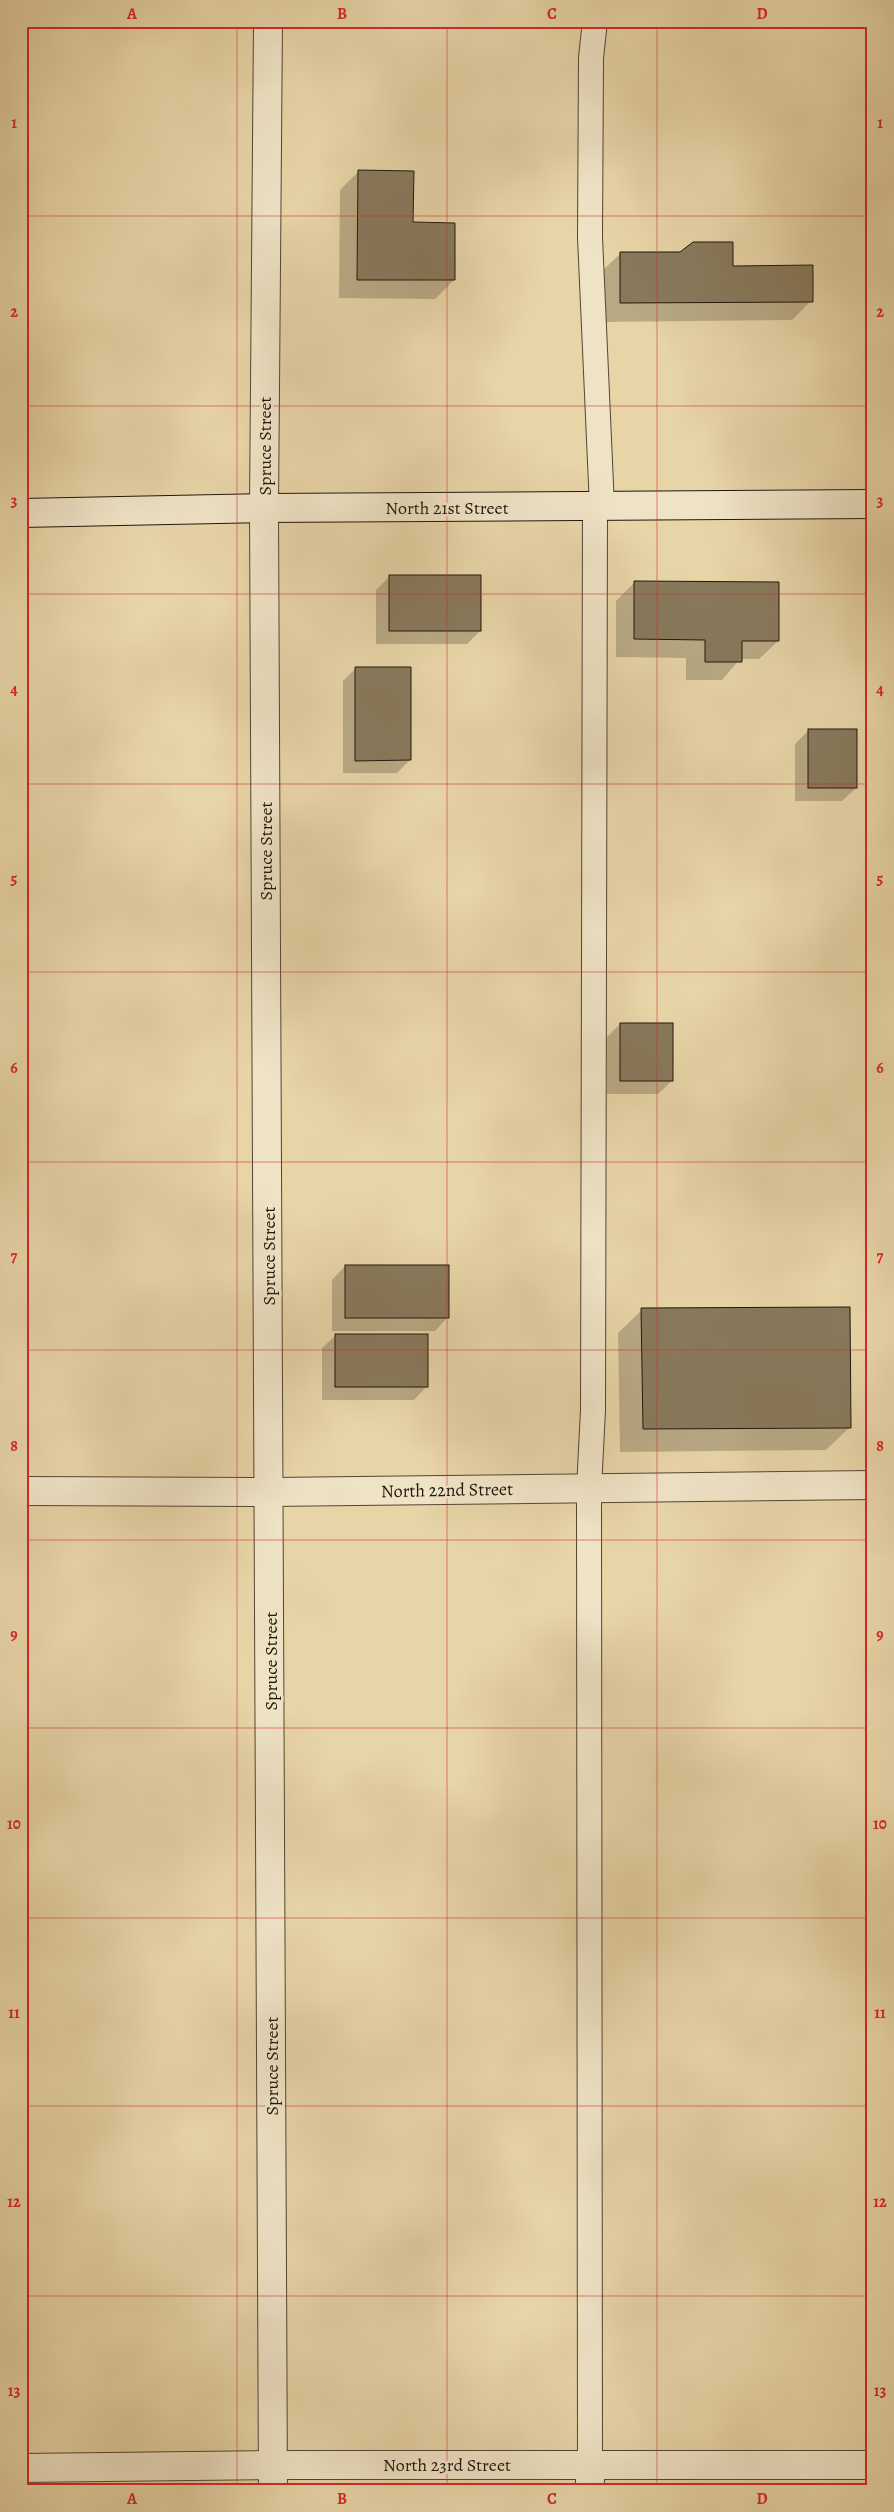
<svg xmlns="http://www.w3.org/2000/svg" width="894" height="2512" font-family="Alegreya,serif">
<style>
.shadow{fill:#0003}
.building{fill:#88795c;stroke:#21170b}
.lines{fill:none;stroke-linecap:round;stroke-linejoin:round}
.lane-casing{stroke:#524632;stroke-width:26}
.street-casing{stroke:#524632;stroke-width:30}
.secondary-casing{stroke:#21170b;stroke-width:30}
.lane{stroke:#efe3c6;stroke-width:24}
.street{stroke:#efe3c6;stroke-width:28}
.secondary{stroke:#efe3c6;stroke-width:28}
.grid{fill:none;stroke:#d62828;stroke-width:1;stroke-opacity:0.55}
.labels{text-anchor:middle;stroke-width:5;stroke-linejoin:round;paint-order:stroke}
.street-label{font-size:18px;fill:#21170b;stroke:#efe3c6}
.neatline{fill:none;stroke:#d62828;stroke-width:2}
.grid-label{font-size:16px;text-anchor:middle;font-weight:bold;fill:#d62828}
</style>
<rect width="100%" height="100%" fill="#e7d4a7"/>
<filter id="stains"><feTurbulence type="fractalNoise" baseFrequency=".004" numOctaves="4"/><feColorMatrix values="0 0 0 0 .2 0 0 0 0 .09 0 0 0 0 .02 0 0 0 .5 -.17"/></filter>
<radialGradient id="worn" r=".72"><stop offset=".6" stop-color="#630" stop-opacity="0"/><stop offset="1" stop-color="#630" stop-opacity=".3"/></radialGradient>
<g class="shadow">
<path d="M359,171L412,224L454,280L435,299L339,298L340,190Z"/>
<path d="M620,254H680L732,267L811,301L792,320L601,322V272Z"/>
<path d="M390,576L480,631L467,644H376V590Z"/>
<path d="M635,582L778,641L759,659H740L722,680H686V658L616,657V601Z"/>
<path d="M356,668L410,760L397,773H343V681Z"/>
<path d="M808,731L856,788L842,801H795V744Z"/>
<path d="M620,1024L672,1081L658,1094H607V1037Z"/>
<path d="M345,1266L448,1317L435,1331H332V1280Z"/>
<path d="M642,1310L850,1427L826,1450L620,1452L618,1333Z"/>
<path d="M336,1335L427,1386L414,1400H322V1348Z"/>
</g>
<g class="building">
<path d="M358,170L414,171L413,222L455,223V280H357Z"/>
<path d="M693,242H733V266L813,265V302L620,303V252H680Z"/>
<rect x="389" y="575" width="92" height="56"/>
<path d="M634,581L779,582V641H742V662H705V640L634,639Z"/>
<path d="M355,667H411V760L355,761Z"/>
<rect x="808" y="729" width="49" height="59"/>
<rect x="620" y="1023" width="53" height="58"/>
<rect x="345" y="1265" width="104" height="53"/>
<path d="M850,1307L851,1428L643,1429L641,1308Z"/>
<rect x="335" y="1334" width="93" height="53"/>
</g>
<g class="lines">
<defs>
<g id="lane">
<path d="M595,21L591,58L590,237L602,507"/>
<path d="M590,2465L589,1489L593,1410L595,507"/>
</g>
<g id="street">
<path d="M268,21L264,508L273,2491"/>
<path d="M21,1491L270,1492L873,1485"/>
<path d="M590,2465V2491"/>
<path d="M21,2468L274,2465H873"/>
</g>
<path id="secondary" d="M21,513L264,508L873,504"/>
</defs>
<use href="#lane" class="lane-casing"/>
<use href="#street" class="street-casing"/>
<use href="#secondary" class="secondary-casing"/>
<use href="#lane" class="lane"/>
<use href="#street" class="street"/>
<use href="#secondary" class="secondary"/>
</g>
<path class="grid" d="M237,21V2491M447,21V2491M657,21V2491M21,216H873M21,406H873M21,594H873M21,784H873M21,972H873M21,1162H873M21,1350H873M21,1540H873M21,1728H873M21,1918H873M21,2106H873M21,2296H873"/>
<g class="labels">
<g class="street-label">
<text transform="translate(265 446) rotate(-90)" y="6">Spruce Street</text>
<text x="447" y="514">North 21st Street</text>
<text transform="translate(266 851) rotate(-90)" y="6">Spruce Street</text>
<text transform="translate(269 1256) rotate(-90)" y="6">Spruce Street</text>
<text transform="translate(447 1490) rotate(-1)" y="6">North 22nd Street</text>
<text transform="translate(271 1661) rotate(-90)" y="6">Spruce Street</text>
<text transform="translate(272 2066) rotate(-90)" y="6">Spruce Street</text>
<text x="447" y="2471">North 23rd Street</text>
</g>
</g>
<rect width="894" height="2512" fill="none" stroke="#e7d4a7" stroke-width="55"/>
<rect x="28" y="28" width="838" height="2456" class="neatline"/>
<g class="grid-label">
<text x="132" y="19">A</text>
<text x="342" y="19">B</text>
<text x="552" y="19">C</text>
<text x="762" y="19">D</text>
<text x="14" y="128">1</text>
<text x="880" y="128">1</text>
<text x="14" y="317">2</text>
<text x="880" y="317">2</text>
<text x="14" y="506">3</text>
<text x="880" y="506">3</text>
<text x="14" y="695">4</text>
<text x="880" y="695">4</text>
<text x="14" y="884">5</text>
<text x="880" y="884">5</text>
<text x="14" y="1073">6</text>
<text x="880" y="1073">6</text>
<text x="14" y="1262">7</text>
<text x="880" y="1262">7</text>
<text x="14" y="1451">8</text>
<text x="880" y="1451">8</text>
<text x="14" y="1640">9</text>
<text x="880" y="1640">9</text>
<text x="14" y="1829">10</text>
<text x="880" y="1829">10</text>
<text x="14" y="2018">11</text>
<text x="880" y="2018">11</text>
<text x="14" y="2207">12</text>
<text x="880" y="2207">12</text>
<text x="14" y="2396">13</text>
<text x="880" y="2396">13</text>
<text x="132" y="2504">A</text>
<text x="342" y="2504">B</text>
<text x="552" y="2504">C</text>
<text x="762" y="2504">D</text>
</g>
<rect width="100%" height="100%" filter="url(#stains)"/>
<rect width="100%" height="100%" fill="url(#worn)"/>
</svg>
